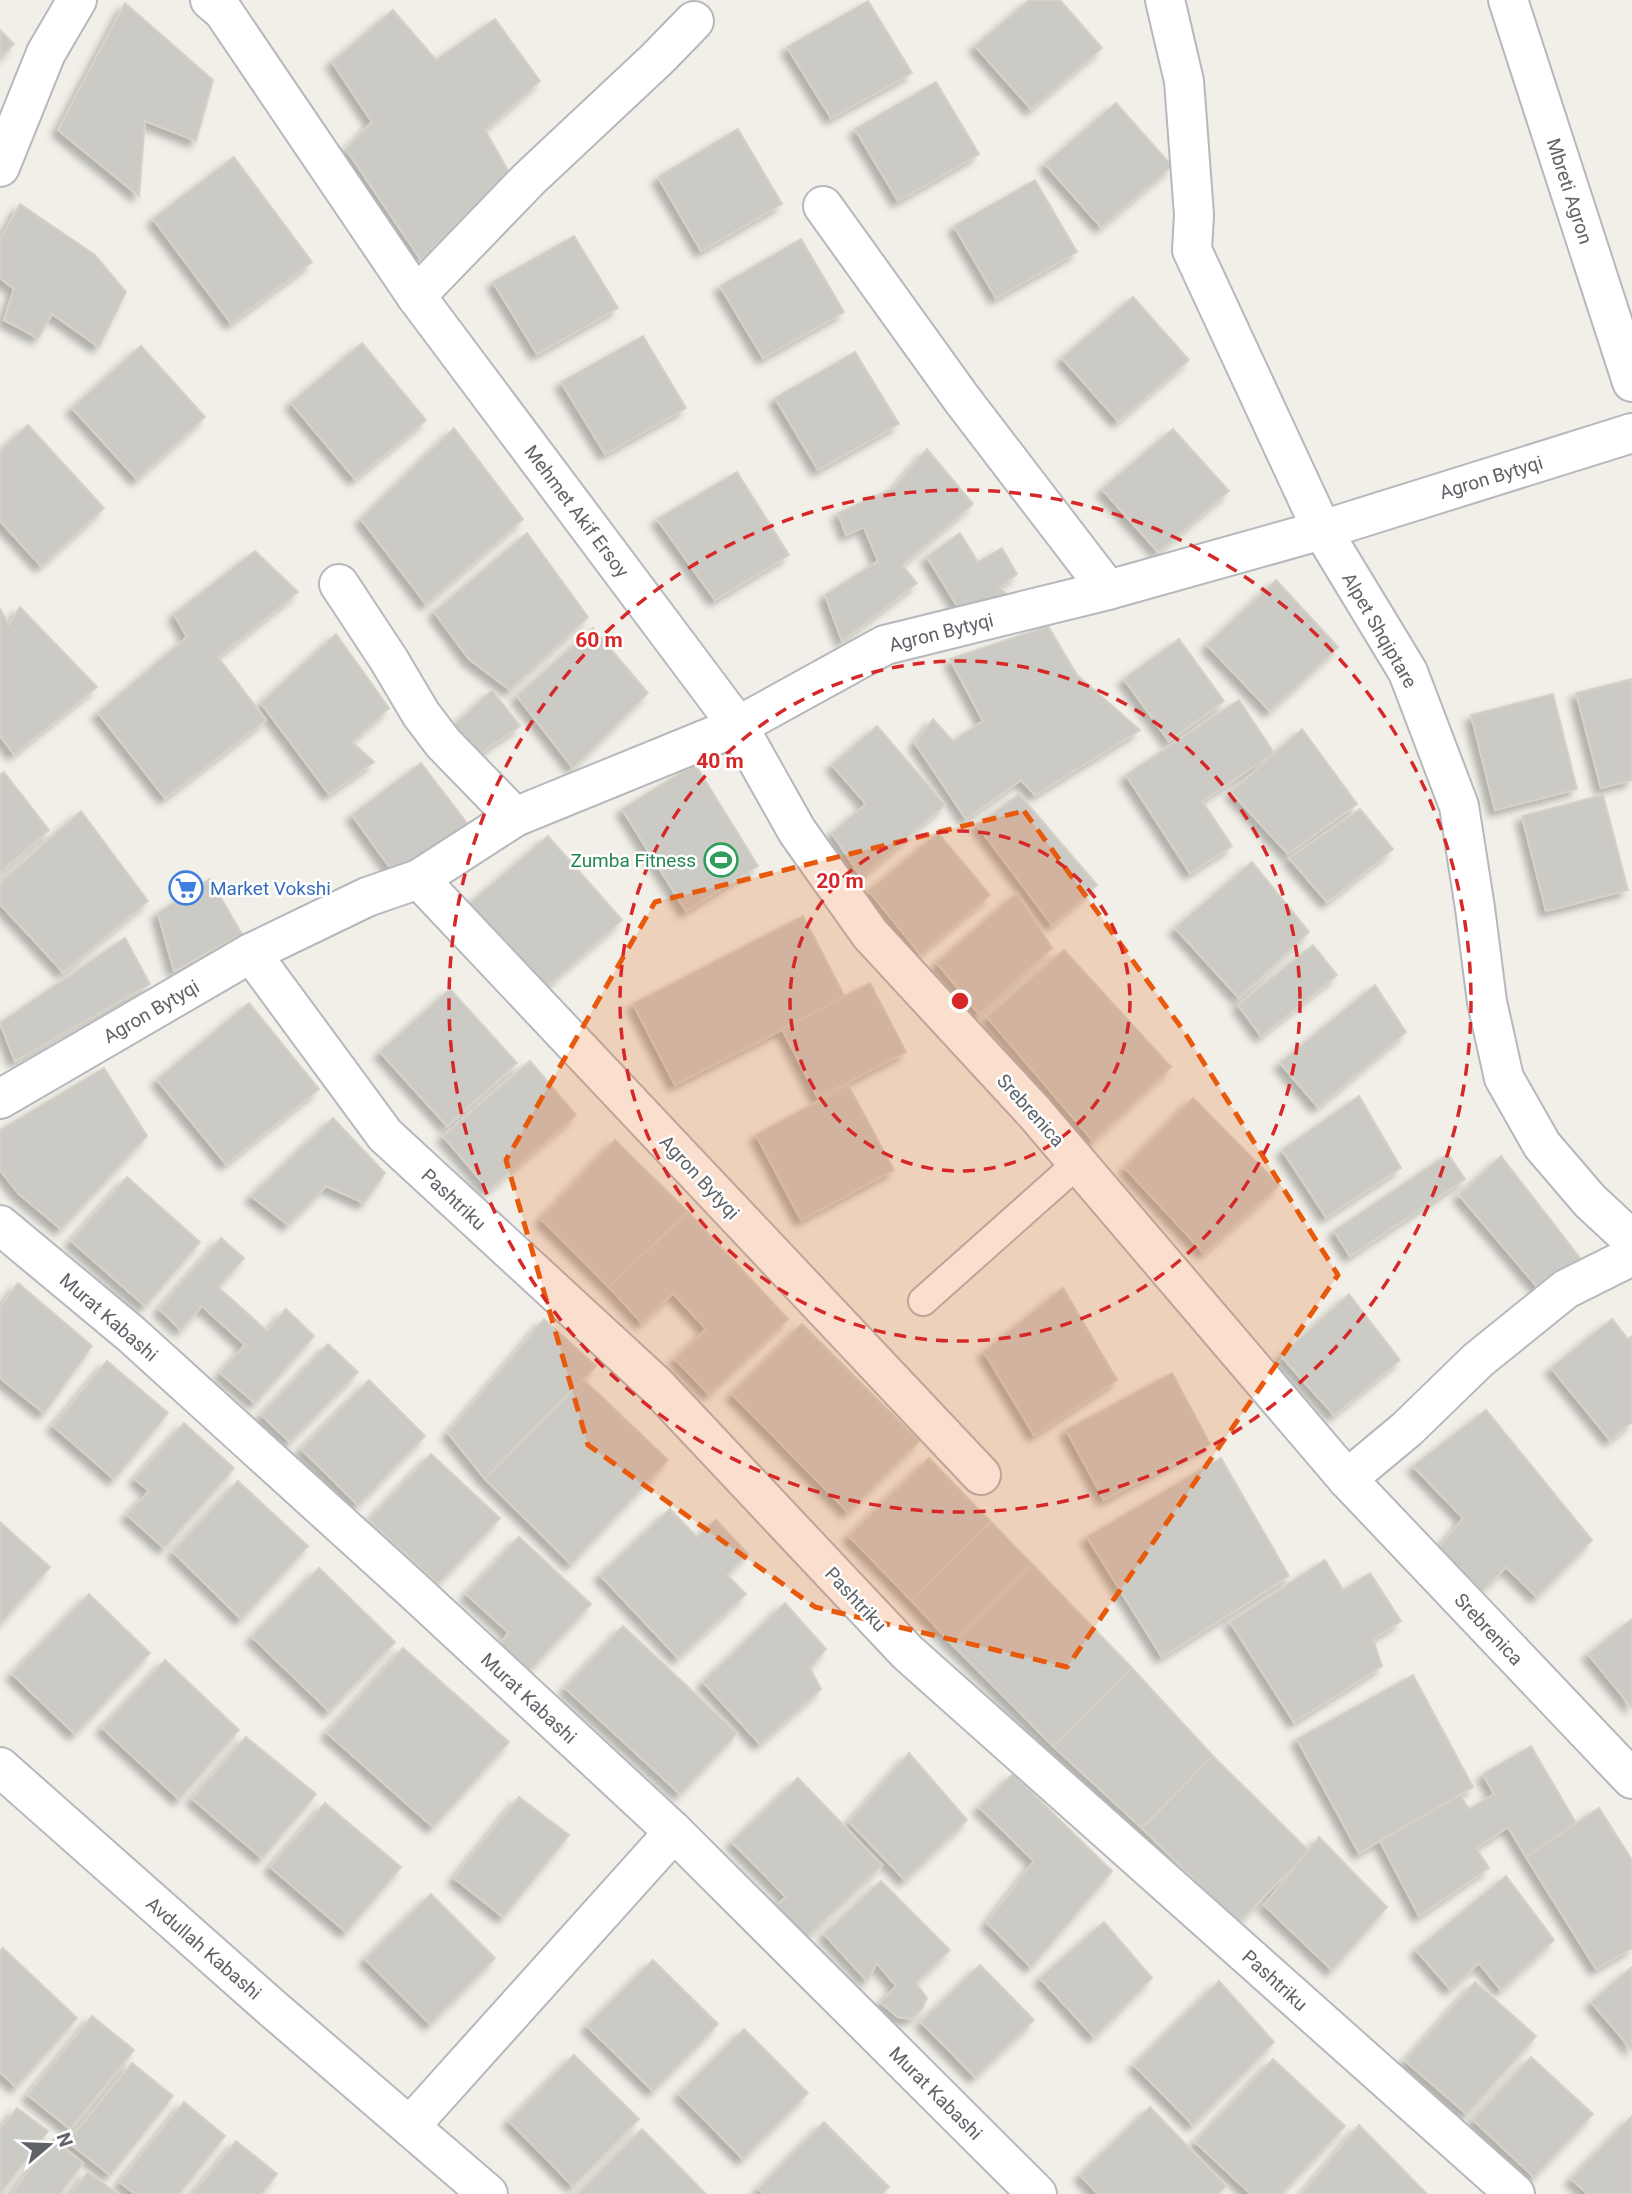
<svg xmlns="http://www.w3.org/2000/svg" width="1632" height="2194" font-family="Roboto,sans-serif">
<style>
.building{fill:#cccac5;stroke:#d6d1c6;stroke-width:2;filter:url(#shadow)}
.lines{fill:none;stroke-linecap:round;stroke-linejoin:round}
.service-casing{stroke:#b5b8bc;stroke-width:32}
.minor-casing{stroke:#b5b8bc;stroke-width:42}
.tertiary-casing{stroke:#b5b8bc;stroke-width:42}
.service{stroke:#fff;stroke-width:28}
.minor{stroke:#fff;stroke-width:38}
.tertiary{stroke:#fff;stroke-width:38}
.marked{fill:#e8590c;fill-opacity:0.2;stroke:#e8590c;stroke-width:5;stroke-dasharray:14 9;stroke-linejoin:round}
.ring{fill:none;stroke:#d62828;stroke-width:3.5;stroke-dasharray:12 9}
.labels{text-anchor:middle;stroke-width:5;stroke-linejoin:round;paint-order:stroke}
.street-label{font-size:19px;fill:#5f6368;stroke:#fff}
.leisure-label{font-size:19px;fill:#27864d;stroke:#fff;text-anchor:end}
.shop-label{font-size:19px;fill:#366cbe;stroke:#fff;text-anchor:start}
.centre{fill:#d62828;stroke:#fff;stroke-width:3.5}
.ring-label{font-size:21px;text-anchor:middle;font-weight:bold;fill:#d62828;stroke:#fff;stroke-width:5;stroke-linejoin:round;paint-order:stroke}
</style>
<defs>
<filter id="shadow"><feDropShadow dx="-6" dy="6" stdDeviation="3.5" flood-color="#0004"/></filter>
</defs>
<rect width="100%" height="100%" fill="#f1efe8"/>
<g class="building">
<path d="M1029,0H1060L1102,48L1031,109L975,46Z"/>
<path d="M868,1L912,73L831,118L787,47Z"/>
<path d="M125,3L213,80L196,141L145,121L139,196L58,130Z"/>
<path d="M393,10L436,60L495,19L540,81L485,130L509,172L421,260L346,149L372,122L332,62Z"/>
<path d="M0,30L14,44L0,58Z"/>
<path d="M936,82L979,154L898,201L855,129Z"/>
<path d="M1116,103L1172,166L1101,227L1045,164Z"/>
<path d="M738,129L782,204L701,251L658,177Z"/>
<path d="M234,157L312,262L231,323L153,219Z"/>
<path d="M1035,180L1077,252L996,298L954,226Z"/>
<path d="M20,204L95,255L126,292L99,347L52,314L38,338L4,320L14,289L0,278V240Z"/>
<path d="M574,236L618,308L537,354L493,282Z"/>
<path d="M801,239L844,312L763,358L720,286Z"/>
<path d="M1133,297L1189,360L1118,421L1062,358Z"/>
<path d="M643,336L686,408L605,454L561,382Z"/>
<path d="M362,343L426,420L355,479L291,403Z"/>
<path d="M141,346L205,417L137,479L72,408Z"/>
<path d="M855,352L899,424L818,470L775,398Z"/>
<path d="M28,425L104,508L41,566L0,521V451Z"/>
<path d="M454,428L523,519L426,604L361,519Z"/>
<path d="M1173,429L1229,491L1158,552L1102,489Z"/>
<path d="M927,449L973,504L902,565L917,583L842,641L825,595L878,561L864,527L846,535L838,513L894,488Z"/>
<path d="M737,472L789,555L715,600L657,519Z"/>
<path d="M527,533L588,617L510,690L469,659L434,612Z"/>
<path d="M960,533L978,562L1002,548L1017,574L999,588L1014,599L959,609L927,557Z"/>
<path d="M255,551L298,592L218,657L266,720L165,798L98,713L187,637L174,614Z"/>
<path d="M1276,580L1338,647L1270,711L1207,645Z"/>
<path d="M20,607L97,687L14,754L0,736V609L9,625Z"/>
<path d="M1048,626L1077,675L1140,730L1035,795L1021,780L966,819L915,743L933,719L953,741L983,721L950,659Z"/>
<path d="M593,628L648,693L573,768L517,696Z"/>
<path d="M336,634L389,708L352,742L374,762L329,794L261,703Z"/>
<path d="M1179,639L1224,701L1169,741L1124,679Z"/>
<path d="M1632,679V780L1601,788L1576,693Z"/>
<path d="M492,690L520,726L473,758L451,728Z"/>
<path d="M1553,694L1577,789L1495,810L1471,715Z"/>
<path d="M1239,700L1274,753L1202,801L1232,846L1190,873L1126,775Z"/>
<path d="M877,726L945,805L861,877L832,833L866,804L832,765Z"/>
<path d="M1302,729L1357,804L1288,854L1231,792Z"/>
<path d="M421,763L473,831L398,879L352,815Z"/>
<path d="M695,764L758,866L686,911L622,809Z"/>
<path d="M4,772L49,830L0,872V775Z"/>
<path d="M1019,794L1097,885L1052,925L977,825Z"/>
<path d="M1603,795L1628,890L1546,911L1522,816Z"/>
<path d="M1360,809L1393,849L1327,902L1289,858Z"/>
<path d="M81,811L148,901L63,972L0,904V883Z"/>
<path d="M938,833L990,895L920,954L869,891Z"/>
<path d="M548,836L622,920L544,989L469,904Z"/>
<path d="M1252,862L1309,932L1239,998L1175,928Z"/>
<path d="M210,879L242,934L174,971L158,913Z"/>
<path d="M1017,893L1052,948L979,1014L937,963Z"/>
<path d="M803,916L845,997L675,1085L633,1004Z"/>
<path d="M125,938L150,984L15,1061L0,1023Z"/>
<path d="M1313,945L1337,975L1261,1036L1238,1005Z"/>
<path d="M1064,950L1171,1067L1093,1141L987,1017Z"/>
<path d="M870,983L906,1052L818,1098L782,1029Z"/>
<path d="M1375,985L1406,1032L1318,1107L1280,1063Z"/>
<path d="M450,989L517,1063L447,1126L380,1052Z"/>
<path d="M249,1003L319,1089L226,1164L157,1080Z"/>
<path d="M530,1061L576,1115L489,1190L443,1136Z"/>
<path d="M104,1068L147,1136L61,1229L19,1194L0,1170V1130Z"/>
<path d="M848,1085L894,1170L801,1220L756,1135Z"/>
<path d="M1359,1096L1401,1168L1326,1217L1282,1150Z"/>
<path d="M1193,1098L1279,1185L1204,1253L1125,1168Z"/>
<path d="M333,1118L385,1173L364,1203L326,1186L288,1225L251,1196Z"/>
<path d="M615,1140L688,1212L609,1287L541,1219Z"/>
<path d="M1448,1154L1465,1179L1350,1256L1334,1231Z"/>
<path d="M1501,1156L1583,1262L1539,1289L1459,1195Z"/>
<path d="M127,1177L200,1242L145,1306L71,1241Z"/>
<path d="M688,1212L788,1319L709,1394L675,1359L706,1329L673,1293L642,1323L609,1287Z"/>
<path d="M221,1238L244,1258L218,1287L267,1331L286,1309L314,1336L255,1403L220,1373L245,1345L202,1306L181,1330L159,1309Z"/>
<path d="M18,1283L92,1346L44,1413L0,1378V1308Z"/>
<path d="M1063,1288L1117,1380L1034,1435L984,1352Z"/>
<path d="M1349,1294L1400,1360L1334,1415L1281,1356Z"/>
<path d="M544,1319L596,1366L485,1479L448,1433Z"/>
<path d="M1612,1319L1628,1339L1632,1336V1422L1610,1440L1551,1368Z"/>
<path d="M802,1324L919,1441L848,1512L732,1394Z"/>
<path d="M328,1344L358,1372L290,1442L261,1415Z"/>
<path d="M107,1361L168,1413L114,1479L53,1426Z"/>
<path d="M1172,1373L1210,1444L1104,1500L1066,1430Z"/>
<path d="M583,1379L668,1460L571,1564L485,1479Z"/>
<path d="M369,1380L425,1436L358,1505L301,1449Z"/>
<path d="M1486,1410L1592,1540L1537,1597L1506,1567L1481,1592L1436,1552L1463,1518L1413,1466Z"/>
<path d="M184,1423L234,1468L164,1548L127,1515L149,1491L135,1479Z"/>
<path d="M431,1454L500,1518L438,1584L369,1520Z"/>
<path d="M929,1458L991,1522L911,1600L849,1536Z"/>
<path d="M1221,1458L1289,1576L1162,1657L1087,1537Z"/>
<path d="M238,1481L308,1546L241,1619L173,1552Z"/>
<path d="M670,1509L697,1537L716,1520L748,1554L727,1575L746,1594L678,1658L600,1575Z"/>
<path d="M0,1522L50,1567L0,1624Z"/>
<path d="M991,1522L1032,1564L952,1644L911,1600Z"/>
<path d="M519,1537L591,1604L528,1672L499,1644L509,1633L466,1594Z"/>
<path d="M1325,1560L1343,1590L1370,1573L1401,1621L1373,1639L1382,1666L1294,1722L1230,1622Z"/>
<path d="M1032,1564L1132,1668L1053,1746L952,1644Z"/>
<path d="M319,1568L395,1642L329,1711L252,1637Z"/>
<path d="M89,1594L150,1653L75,1734L12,1674Z"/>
<path d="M785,1603L826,1649L810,1668L821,1689L760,1744L703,1682Z"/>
<path d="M1632,1619V1708L1588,1654Z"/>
<path d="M623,1626L737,1733L680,1794L565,1688Z"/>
<path d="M403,1648L509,1742L433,1827L327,1733Z"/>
<path d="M165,1660L239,1730L179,1799L102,1728Z"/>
<path d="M1132,1668L1213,1756L1142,1828L1053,1746Z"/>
<path d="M1413,1675L1473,1787L1359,1853L1297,1739Z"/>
<path d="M246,1737L316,1794L262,1858L192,1799Z"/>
<path d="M1531,1746L1576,1823L1526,1857L1508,1827L1476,1848L1489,1868L1419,1916L1380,1841L1460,1795L1469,1809L1494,1794L1483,1774Z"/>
<path d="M909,1753L967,1820L905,1880L849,1822Z"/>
<path d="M1213,1756L1309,1851L1238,1923L1142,1828Z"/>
<path d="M1013,1774L1112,1871L1031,1967L987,1923L1034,1861L979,1807Z"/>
<path d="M798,1778L882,1865L805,1939L775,1907L786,1897L732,1842Z"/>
<path d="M519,1797L569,1835L503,1917L454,1878Z"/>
<path d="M325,1803L401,1867L346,1932L270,1867Z"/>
<path d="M1599,1808L1632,1860V1948L1596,1969L1526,1857Z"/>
<path d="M1319,1837L1387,1907L1332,1970L1264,1905Z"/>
<path d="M1506,1876L1554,1940L1501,1990L1479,1963L1450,1989L1416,1950Z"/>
<path d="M881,1881L950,1950L916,1983L927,1998L922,2009L911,2019L898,2017L881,2003L896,1986L877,1963L867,1981L824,1934Z"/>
<path d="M431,1894L495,1958L430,2024L365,1959Z"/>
<path d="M1104,1922L1152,1978L1094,2037L1040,1978Z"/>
<path d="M3,1948L77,2018L16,2087L0,2072V1951Z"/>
<path d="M653,1960L718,2024L653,2091L587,2026Z"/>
<path d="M980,1965L1034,2020L975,2077L921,2022Z"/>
<path d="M1632,1967V2050L1591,2002Z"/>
<path d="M1219,1981L1274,2042L1193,2125L1134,2065Z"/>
<path d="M1475,1982L1536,2036L1467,2114L1405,2061Z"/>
<path d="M92,2016L134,2050L70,2129L28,2095Z"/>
<path d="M744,2029L808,2093L743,2159L679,2094Z"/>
<path d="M574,2055L639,2119L573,2186L509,2121Z"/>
<path d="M1531,2057L1593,2114L1534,2177L1473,2120Z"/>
<path d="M1273,2059L1345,2126L1281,2194H1251L1195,2142Z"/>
<path d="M132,2063L173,2096L110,2175L68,2142Z"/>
<path d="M184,2102L225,2136L179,2194H135L120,2182Z"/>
<path d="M1150,2107L1226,2186L1218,2194H1098L1080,2175Z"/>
<path d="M17,2108L48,2131L0,2194V2130Z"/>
<path d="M1632,2116V2194H1588L1571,2179Z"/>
<path d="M824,2122L889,2187L882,2194H764L758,2189Z"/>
<path d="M1359,2125L1427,2194H1302Z"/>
<path d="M642,2129L706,2194H578Z"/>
<path d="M53,2139L83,2163L60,2194H12Z"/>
<path d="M236,2141L277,2174L261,2194H193Z"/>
<path d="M88,2172L118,2194H71Z"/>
</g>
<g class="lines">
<defs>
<path id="service" d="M923,1301L1078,1163"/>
<g id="minor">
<path d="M210,0L223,11L416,296L738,726L797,831L870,934L1035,1113L1347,1479L1632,1779"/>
<path d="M1165,0L1184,81L1194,215L1192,250L1322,530L1408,672L1459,806L1475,908L1487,1002L1504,1078L1542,1145L1590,1201L1632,1240"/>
<path d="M1508,0L1632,382"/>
<path d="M823,206L961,398L1108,590"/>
<path d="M416,296L529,179L657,59L694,21"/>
<path d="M339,584L389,660L421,714L443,743L515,817"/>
<path d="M419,879L981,1475"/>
<path d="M251,953L385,1135L656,1385L907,1652L1515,2194"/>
<path d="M0,1099L251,953L367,897L419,879L515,817L738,726L885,645L1108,590L1322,530L1632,433"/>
<path d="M0,1225L131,1334L413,1590L674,1832L1037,2194"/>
<path d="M1347,1479L1407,1429L1478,1360L1566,1289L1632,1256"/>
<path d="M0,1767L272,2008L488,2194"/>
<path d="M410,2126L674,1832"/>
</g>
<path id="tertiary" d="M0,167L46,53L77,0"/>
</defs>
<use href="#service" class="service-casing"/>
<use href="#minor" class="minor-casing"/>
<use href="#tertiary" class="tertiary-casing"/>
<use href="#service" class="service"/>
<use href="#minor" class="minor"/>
<use href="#tertiary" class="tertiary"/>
</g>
<path class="marked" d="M1024,811L1183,1030L1338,1275L1067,1667L815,1607L588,1445L506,1160L655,902Z"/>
<g class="ring">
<circle cx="960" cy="1001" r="170"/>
<circle cx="960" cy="1001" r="340"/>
<circle cx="960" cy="1001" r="511"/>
</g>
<defs>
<symbol id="stadium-ring" viewBox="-11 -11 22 22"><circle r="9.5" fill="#fff" stroke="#2e9e5b" stroke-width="1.5"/><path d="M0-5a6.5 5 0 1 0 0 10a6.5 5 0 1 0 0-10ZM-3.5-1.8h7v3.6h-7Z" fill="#2e9e5b"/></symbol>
<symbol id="supermarket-ring" viewBox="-11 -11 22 22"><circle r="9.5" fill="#fff" stroke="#3f7fe0" stroke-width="1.5"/><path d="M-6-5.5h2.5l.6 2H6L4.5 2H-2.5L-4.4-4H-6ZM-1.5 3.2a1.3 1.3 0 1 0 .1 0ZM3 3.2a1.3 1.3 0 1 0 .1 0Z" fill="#3f7fe0"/></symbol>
</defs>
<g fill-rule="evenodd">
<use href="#stadium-ring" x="702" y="841" width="38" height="38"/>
<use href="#supermarket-ring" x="167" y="869" width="38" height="38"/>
</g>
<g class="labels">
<g class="street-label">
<text transform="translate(1570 191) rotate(72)" y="7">Mbreti Agron</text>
<text transform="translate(1491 477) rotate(-17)" y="7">Agron Bytyqi</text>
<text transform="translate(577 511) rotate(53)" y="7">Mehmet Akif Ersoy</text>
<text transform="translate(1380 630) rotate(60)" y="7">Alpet Shqiptare</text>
<text transform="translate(941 632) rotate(-14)" y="7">Agron Bytyqi</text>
<text transform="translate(151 1011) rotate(-30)" y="7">Agron Bytyqi</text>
<text transform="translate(1031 1110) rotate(48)" y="7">Srebrenica</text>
<text transform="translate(700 1177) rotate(47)" y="7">Agron Bytyqi</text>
<text transform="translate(454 1199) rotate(43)" y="7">Pashtriku</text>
<text transform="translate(109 1317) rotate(41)" y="7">Murat Kabashi</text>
<text transform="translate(856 1599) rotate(47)" y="7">Pashtriku</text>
<text transform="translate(1489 1629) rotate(47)" y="7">Srebrenica</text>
<text transform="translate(529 1698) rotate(43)" y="7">Murat Kabashi</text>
<text transform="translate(204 1948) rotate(41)" y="7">Avdullah Kabashi</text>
<text transform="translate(1275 1980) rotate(42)" y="7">Pashtriku</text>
<text transform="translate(936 2093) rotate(45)" y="7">Murat Kabashi</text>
</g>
<g class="leisure-label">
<text x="696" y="867">Zumba Fitness</text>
</g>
<g class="shop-label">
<text x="210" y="895">Market Vokshi</text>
</g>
</g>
<circle cx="960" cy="1001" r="10" class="centre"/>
<g class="ring-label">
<text x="599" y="647">60 m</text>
<text x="720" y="768">40 m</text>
<text x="840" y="888">20 m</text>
</g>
<g transform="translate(49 2145) rotate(71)" stroke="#ffffff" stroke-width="5" paint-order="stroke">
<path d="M0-5L12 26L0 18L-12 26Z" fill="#5f6368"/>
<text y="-10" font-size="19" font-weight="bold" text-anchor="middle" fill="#5f6368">N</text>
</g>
</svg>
